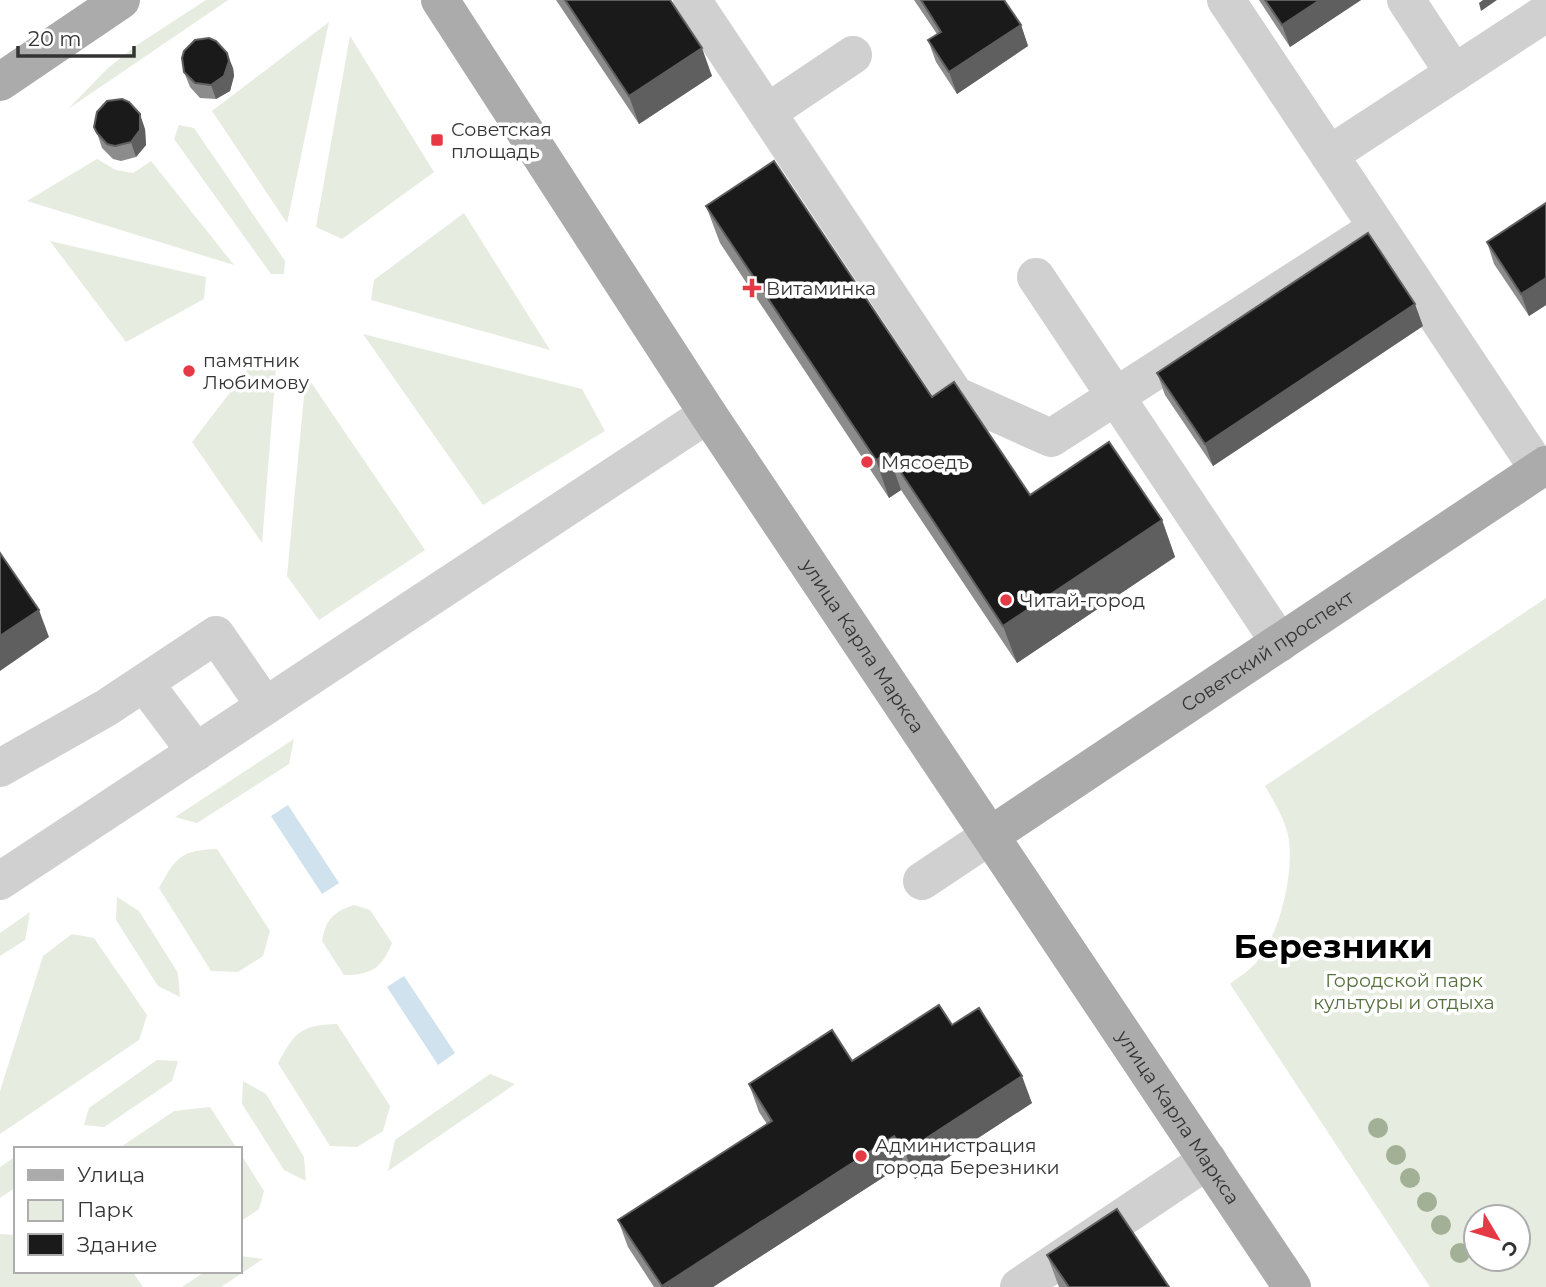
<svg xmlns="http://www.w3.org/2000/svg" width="1546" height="1287" font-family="Montserrat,sans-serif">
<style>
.green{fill:#e6ecdf;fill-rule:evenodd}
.water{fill:#cfe2ee}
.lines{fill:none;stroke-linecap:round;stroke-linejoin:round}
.minor{stroke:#d0d0d0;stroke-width:38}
.major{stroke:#ababab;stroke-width:38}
.tree{fill:#a2b095}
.wall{fill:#8c8c8c}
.shaded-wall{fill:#5f5f5f}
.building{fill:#1a1a1a;stroke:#5f5f5f;stroke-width:2}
.poi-dot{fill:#e63946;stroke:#fff;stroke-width:2.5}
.labels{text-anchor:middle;stroke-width:7;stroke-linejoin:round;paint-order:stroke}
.poi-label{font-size:19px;fill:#333;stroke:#fff;text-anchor:start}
.street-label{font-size:19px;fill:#333;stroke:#fff}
.park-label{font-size:19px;fill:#56703f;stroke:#fff}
.town-label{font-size:33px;font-weight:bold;fill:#000;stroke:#fff}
</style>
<rect width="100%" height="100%" fill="#fff"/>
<g class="green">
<path d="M206,0H228L68,109L108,68L137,45Z"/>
<path d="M329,22L287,223L212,111Z"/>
<path d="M350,36L434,172L342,239L316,227Z"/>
<path d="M179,125L194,128L285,261L284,274H271L174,139Z"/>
<path d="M97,159L116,170L133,173L151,161L234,265L27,201Z"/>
<path d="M464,213L550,350L371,300L374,280Z"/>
<path d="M50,241L206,277L204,299L126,342Z"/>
<path d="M363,334L582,389L605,431L483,505Z"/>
<path d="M252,364L276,368L262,543L192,442Z"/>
<path d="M306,375L425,550L319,620L287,576Z"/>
<path d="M1546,598V1287H1430L1230,984C1239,977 1252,969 1259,959C1281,930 1295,870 1288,835C1284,817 1274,802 1265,786ZM1476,1217H1518V1259H1476Z"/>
<path d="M294,739L289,764L197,823L175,817Z"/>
<path d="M217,849L270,931L263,956L238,972L211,971L159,888C175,858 181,850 217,849Z"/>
<path d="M117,897L139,911L178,973L180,997L158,986L116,920Z"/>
<path d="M354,905L370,910L392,943C382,968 371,975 344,975L322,941C326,919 333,912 354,905Z"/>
<path d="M30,912L25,940L0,956V933Z"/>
<path d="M72,934L94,938L147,1015L139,1040L0,1134V1091L43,956Z"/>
<path d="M337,1024L390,1106L383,1131L357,1147L330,1146L278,1063C295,1032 301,1025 337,1024Z"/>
<path d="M157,1060L178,1061L172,1081L104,1127L84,1125L89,1108Z"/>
<path d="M490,1074L515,1084L388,1171L395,1140Z"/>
<path d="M243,1081L266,1094L304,1157L306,1181L284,1170L242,1104Z"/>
<path d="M210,1107L237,1149H118L174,1111Z"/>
<path d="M240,1153L264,1191L259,1209L240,1222Z"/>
<path d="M16,1156V1187L0,1198V1167Z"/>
<path d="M0,1234L16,1235V1271H132L143,1287H0Z"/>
<path d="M240,1256L263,1259L221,1287H182L206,1271H240Z"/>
</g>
<g class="water">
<path d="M288,805L339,883L322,894L271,816Z"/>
<path d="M404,976L455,1053L438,1065L387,987Z"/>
</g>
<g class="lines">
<g class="minor">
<path d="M692,0L955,395L1051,438L1377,228"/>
<path d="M1226,0L1539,470"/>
<path d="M1406,0L1454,73"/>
<path d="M768,112L853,55"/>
<path d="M1329,155L1546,13"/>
<path d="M1036,277L1280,643"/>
<path d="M145,684L196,752"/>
<path d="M0,768L106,708L216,635L265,706"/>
<path d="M0,881L708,414"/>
<path d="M922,881L991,835"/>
<path d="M1019,1287L1208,1160"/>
</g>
<g class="major">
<path id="s1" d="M440,0L708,414L1292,1287"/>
<path d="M0,82L121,0"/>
<path id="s2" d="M991,835L1546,465"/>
</g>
</g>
<g class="tree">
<circle cx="1378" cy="1128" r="10"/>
<circle cx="1396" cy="1155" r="10"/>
<circle cx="1410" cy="1178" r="10"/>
<circle cx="1427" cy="1202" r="10"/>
<circle cx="1441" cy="1225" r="10"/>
<circle cx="1460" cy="1253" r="10"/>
</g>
<g class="wall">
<path d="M556,0H670L712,76L639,124Z"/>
<path d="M914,0H1004L1021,25L1028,46L957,94L936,62L928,40L937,34Z"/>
<path d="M1259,0H1361L1290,47Z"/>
<path d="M233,68L234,76L230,91L216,99L200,98L190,87L184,72Z"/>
<path d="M145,129L146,145L136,157L121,161L113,159L102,148L97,133Z"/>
<path d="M1546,203V305L1529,316L1494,264L1487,242Z"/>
<path d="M706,206L932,397L1030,495L1162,520L1175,557L1017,663L901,490L889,498L720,243Z"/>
<path d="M1423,326L1213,466L1165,395L1157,373Z"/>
<path d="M952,1025L1032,1103L915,1179L904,1164L713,1287H654L628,1247L618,1220L767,1124L759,1112L749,1084L852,1061Z"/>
<path d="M1047,1255L1169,1287H1059Z"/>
</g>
<g class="shaded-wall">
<path d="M1320,0H1361L1290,47L1282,25Z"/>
<path d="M1483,0H1497L1481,11L1479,3Z"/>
<path d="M1021,25L1028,46L957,94L949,72Z"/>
<path d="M702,48L712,76L639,124L629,96Z"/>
<path d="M227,53L233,68L234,76L230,91L216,99L211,85Z"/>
<path d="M140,114L145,129L146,145L136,157L131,142Z"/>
<path d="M1546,278V305L1529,316L1521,294Z"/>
<path d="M1415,304L1423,326L1213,466L1205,444Z"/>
<path d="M888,453L901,490L889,498L876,460Z"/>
<path d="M1162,520L1175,557L1017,663L1003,626Z"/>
<path d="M39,610L49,637L0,671V636Z"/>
<path d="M1022,1076L1032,1103L915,1179L905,1152Z"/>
<path d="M894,1136L904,1164L713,1287H662V1286Z"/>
</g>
<g class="building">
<path d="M565,0H670L702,48L629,96Z"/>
<path d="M921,0H1004L1021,25L949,72L928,40L941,32Z"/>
<path d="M1265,0H1320L1282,25Z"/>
<path d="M209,38L216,41L227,53L229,61L224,76L211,85L195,83L184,72L182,58L184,51L195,40Z"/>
<path d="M122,99L129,102L140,114V130L131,142L115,146L107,144L97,133L94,127L97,112L107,101Z"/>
<path d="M774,161L932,397L954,382L1030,495L1109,442L1162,520L1003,626L888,453L876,460L706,206Z"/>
<path d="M1546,203V278L1521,294L1487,242Z"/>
<path d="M1368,233L1415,304L1205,444L1157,373Z"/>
<path d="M0,553L39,610L0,636Z"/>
<path d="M939,1005L952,1025L979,1008L1022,1076L905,1152L894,1136L662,1286L618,1220L772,1121L749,1084L832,1030L852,1061Z"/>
<path d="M1117,1209L1169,1287H1069L1047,1255Z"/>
</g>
<g class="poi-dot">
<rect x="430" y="133" width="14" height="14" rx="3.5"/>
<path d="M748.5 277.5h7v7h7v7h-7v7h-7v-7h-7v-7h7z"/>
<circle cx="189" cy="371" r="7"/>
<circle cx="867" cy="462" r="7"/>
<circle cx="1006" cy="600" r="7"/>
<circle cx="861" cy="1156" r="7"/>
</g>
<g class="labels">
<g class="poi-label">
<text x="451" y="136">Советская<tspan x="451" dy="22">площадь</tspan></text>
<text x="766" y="295">Витаминка</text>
<text x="203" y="367">памятник<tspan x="203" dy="22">Любимову</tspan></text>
<text x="881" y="469">Мясоедъ</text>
<text x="1020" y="607">Читай-город</text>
<text x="875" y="1152">Администрация<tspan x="875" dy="22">города Березники</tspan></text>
</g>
<g class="street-label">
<text dy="7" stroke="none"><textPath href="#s1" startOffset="772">улица Карла Маркса</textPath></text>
<text dy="7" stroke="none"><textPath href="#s2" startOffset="332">Советский проспект</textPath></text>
<text dy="7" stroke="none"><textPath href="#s1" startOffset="1339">улица Карла Маркса</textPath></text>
</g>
<g class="park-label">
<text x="1404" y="987">Городской парк<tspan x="1404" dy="22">культуры и отдыха</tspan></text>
</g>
<g class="town-label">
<text x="1333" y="958">Березники</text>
</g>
</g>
<rect x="14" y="1147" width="228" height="126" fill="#ffffff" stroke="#adadad" stroke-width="2"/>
<rect x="28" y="1170" width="35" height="10" fill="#ababab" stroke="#adadad" stroke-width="2"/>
<text x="77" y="1182" font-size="21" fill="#333333">Улица</text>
<rect x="28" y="1200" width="35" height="21" fill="#e6ecdf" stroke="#adadad" stroke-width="2"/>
<text x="77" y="1217" font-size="21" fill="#333333">Парк</text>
<rect x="28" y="1234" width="35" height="21" fill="#1a1a1a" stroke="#adadad" stroke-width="2"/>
<text x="77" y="1252" font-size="21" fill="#333333">Здание</text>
<g transform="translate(1497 1238) rotate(128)"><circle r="33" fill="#ffffff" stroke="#adadad" stroke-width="2"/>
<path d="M0-5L12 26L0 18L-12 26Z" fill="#e63946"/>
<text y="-10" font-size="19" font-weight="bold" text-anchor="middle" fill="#333333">С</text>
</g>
<path d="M18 46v10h116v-10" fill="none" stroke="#333333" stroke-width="3.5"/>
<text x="28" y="46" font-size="21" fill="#333333" stroke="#ffffff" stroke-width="5" paint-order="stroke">20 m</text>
</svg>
